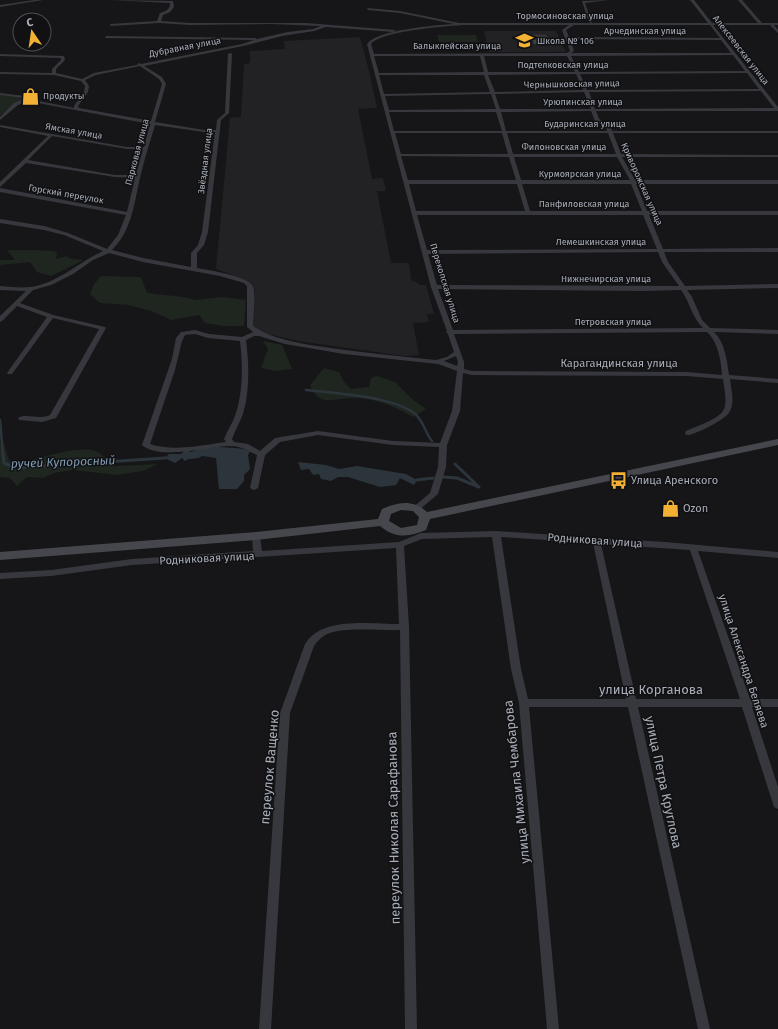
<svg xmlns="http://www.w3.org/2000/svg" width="778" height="1029" font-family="'Fira Sans',sans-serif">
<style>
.built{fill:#222225}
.green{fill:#1e261f}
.water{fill:#2c353c}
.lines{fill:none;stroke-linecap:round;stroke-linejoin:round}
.stream-far1{stroke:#2c353c;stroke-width:2.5}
.stream{stroke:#2c353c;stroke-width:3}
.building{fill:#404145;stroke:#303034}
.street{fill:#37383d;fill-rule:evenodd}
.secondary{fill:#45474d;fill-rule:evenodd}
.labels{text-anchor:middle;stroke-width:3;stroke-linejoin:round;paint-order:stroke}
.far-street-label{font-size:9px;fill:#a8adb8;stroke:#111113}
.far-poi-label{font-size:9px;fill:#a8adb8;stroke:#111113;text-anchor:start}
.street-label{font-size:11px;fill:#a8adb8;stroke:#111113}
.poi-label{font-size:11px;fill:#a8adb8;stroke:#111113;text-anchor:start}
.water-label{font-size:12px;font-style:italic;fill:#7f9bb3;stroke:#111113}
.near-street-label{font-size:13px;fill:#a8adb8;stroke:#111113}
</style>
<rect width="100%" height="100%" fill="#161618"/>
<g class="built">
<path d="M484,31H556L566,52H489Z"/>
<path d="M360,37L369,71L377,108L358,109L372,179L383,178L386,191H377L391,263H409L411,280L418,283L419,285H426L434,314H427L429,322L413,323L419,355L404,356L298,341L259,332L254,329L252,324L255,291L253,285L246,280L216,269L230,118L241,117L244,64L250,63V51L285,49L284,41Z"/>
</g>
<g class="green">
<path d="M437,35H476L478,42H439Z"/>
<path d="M0,95L16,96L23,99L0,116Z"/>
<path d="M7,250C24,251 41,249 57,252L56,259L66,256L71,259L84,260L51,276L37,272L30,262L0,265V260H15Z"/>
<path d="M101,276L141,277L147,293L184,297L196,300L222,297L246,300L244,326H224L205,323L199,315L171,320L154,312L129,305L100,303L90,294L94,284Z"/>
<path d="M263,341L282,345L292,369L275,371L261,368L268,349Z"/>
<path d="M324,368L339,372L344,382L351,389L369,387L371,378L377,376L395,382L412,399L426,409L414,417C403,412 391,405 380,402C373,400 362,398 355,398C337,397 318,409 310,385Z"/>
<path d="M3,441L9,460L14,464C37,460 69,447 92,450C100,451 108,461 115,466L158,464L143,471L117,475L73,470L54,473L43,478L27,477L17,486L10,478L0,477V443Z"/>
</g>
<g class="water">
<path d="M218,447C229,448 239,447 250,451L248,455L250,469L244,475V481L237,489H219L216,458L202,456C197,460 191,457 185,461L182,458L175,463L165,458L169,454H181L186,449L191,452L201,448Z"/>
<path d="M298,462L326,465L339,469L357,466L406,474L417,480L414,485L400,478L396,485L380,487L348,477H338L331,481L321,479L319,474L313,475L309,469L301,470Z"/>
</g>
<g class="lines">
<g class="stream-far1">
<path d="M306,390C335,393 390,396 414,413C423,419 425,433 432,441"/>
<path d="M0,420L3,455"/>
</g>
<g class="stream">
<path d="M3,454L4,463L16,468L165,458"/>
<path d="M455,464L478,486"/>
<path d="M443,477L457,478L479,487"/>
<path d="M417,480L433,478"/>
</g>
</g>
<path class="building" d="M530,35H546L550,44H534Z"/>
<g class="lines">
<g class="street">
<path d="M34,0H43L0,7V5Z"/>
<path d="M110,0L173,1L174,7L170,12L163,15L161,21L190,23H306L395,30L394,32L326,27L314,31L282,36L243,46L144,66L162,77L166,84L155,122L204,130H216L217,120L225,113L228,54L230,53L232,54L229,113L221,120L208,232L204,245L197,253V268C208,270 248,276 253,286C256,293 253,318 253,326C272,339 295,342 317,346C357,352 397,356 436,360L447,357L454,352L448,334L446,332L447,331L431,287L367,44C376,30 437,25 454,24L400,13L368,10L367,8L400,11L459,23H589L582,1L609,0L585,3L592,23H708L690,0H694L712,23H758L738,0H742L762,23H778V25H774L778,30V33L770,25H713L778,107V111H596L599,119L610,125L612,131H778V133H613L621,154L778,155V157H622L635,180H778V184H636L647,211H778V215H649L663,249L778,248V252H664L668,262L685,286L778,284V288L687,290L692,297L702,320L710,328L778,330V334L714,332C725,342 727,361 729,375L778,379V383L730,379C731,389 735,402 730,411C727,419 698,433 689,435H686L685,433L686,431C695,427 718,419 723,411C728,403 724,388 723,379L687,376L472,375L463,373L460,411L447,445L446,467L438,494L419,510H413L412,508L430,493L438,467L439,447L393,445L318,435L280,442L265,455L258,488L254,490L250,488L257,455C248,451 241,446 231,446C209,446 160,461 142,445L172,359L176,338L181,332L195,330L209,334L242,337L253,332L247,327V286L244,283L220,276L143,262L109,253L93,260L73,274L51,285L33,290L20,303L53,315L105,327L106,328L56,418L42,422L19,420L18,418C25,413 40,420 50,415L99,329L53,318L12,374H8L7,373L47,317L17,306L2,321L0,322V316L26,291L0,290V286C10,287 21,288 31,287C58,283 79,262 103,251L64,235L44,230L0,223V219L44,226L68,233L107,249L118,235L126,215L0,192V188L127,212L135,178L115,177L26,163L0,187V182L48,136L0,127V125L127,147H144L150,124L27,101L18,105L0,120V117L14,103L24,99V98L0,95V93L25,96L29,99L74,108V106L84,92L85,86L81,81L54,75L0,74V72L52,73V69L61,60V58L0,56V54L64,56L65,60L56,69V73L82,79L94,73L137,65L139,63L141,64L242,44L254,40L105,38L106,36L255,38L257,39L288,32L313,29L321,26L270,24L190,25L159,23L111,26L110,24L157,21L160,13C166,11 170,10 170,3ZM464,25H569L562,30L570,51L567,53L374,54L371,44C381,31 447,26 464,25ZM574,25H710L720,38L569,37L566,30ZM570,39L721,40L731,53H571L574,51ZM733,55L745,71L579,72L571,56ZM374,56H480L484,72L379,73ZM484,56H567L575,72H488ZM140,66L159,79L162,84L151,121L79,108L78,106L88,92L89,86L85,80L96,75ZM747,73L759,89L587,90L580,74ZM576,74L583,90L495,92L488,75ZM379,75H484L490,92L384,94ZM761,91L774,108L595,109L589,92ZM584,92L591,109H500L495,94ZM491,94L496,109L389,110L385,96ZM591,111L595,121L606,127L607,131H506L501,112ZM389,112H496L502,131H394ZM155,125L204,132H215L202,232L198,245L191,253V267L143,258L112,250C132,230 134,204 140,178C144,160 150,142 155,125ZM395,133H502L508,154H401ZM507,133H608L616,154H513ZM52,136L127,149H143L136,175H115L28,160ZM401,156L509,157L516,180H408ZM514,157H617L630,180H521ZM409,184H517L525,211H416ZM522,184H631L642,211H530ZM417,215H643L657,249L427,250ZM658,252L662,262L679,286L437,285L428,254ZM438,289L642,291L681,290C690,302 692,318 703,328L453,330ZM707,332C718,342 721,360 722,375L687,372L472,371L464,369V362L454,334ZM195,334L208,338L240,341C243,365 243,393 235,416C232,424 227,431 224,439L226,442C202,445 174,452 150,444L175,370L182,341L185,335ZM254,336H259L285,344L344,354L438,364L457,371L452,411L440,443L393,441L318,431L275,438L260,451L248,444L234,442L232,439C235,430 240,422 243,414C250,390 249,364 246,340ZM456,356L458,362L457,366L444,361Z"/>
<path d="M496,531L665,542L778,552V558L698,551L750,699H778V707H752L778,787V809L774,807L773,804L742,707H638L710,1029H698L628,707H529L559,1029H547L519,703L511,669L492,537L422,539L404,546L409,627L417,1029H405L400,630C380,631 342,626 325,635C321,638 317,641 314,646L290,713L271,1029H259L280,713L305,644C322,616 371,624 399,624L396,548L132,565L51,576L0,579V573L51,570L132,559L253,551L252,536L256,533L260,536L262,551L399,542L421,533ZM501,537L593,543L626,699H528L521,669ZM601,544L690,550L740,699H636Z"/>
</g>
<path class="secondary" d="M778,439V445L430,519L426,530C409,537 395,539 380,526L256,540L0,560V552L256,532L378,519L382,509C398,502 413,499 427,512ZM401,510L413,511L419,517L417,525L401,528L389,521L391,514Z"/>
</g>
<defs>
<symbol id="school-bare" viewBox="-9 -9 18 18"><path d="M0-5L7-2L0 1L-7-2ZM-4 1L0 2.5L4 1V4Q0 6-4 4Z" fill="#f2b134" stroke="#111113" stroke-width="2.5" paint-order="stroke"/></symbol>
<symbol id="shop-bare" viewBox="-9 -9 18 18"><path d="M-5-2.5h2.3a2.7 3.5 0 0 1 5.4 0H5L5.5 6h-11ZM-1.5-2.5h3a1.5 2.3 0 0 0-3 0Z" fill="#f2b134" stroke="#111113" stroke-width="2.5" paint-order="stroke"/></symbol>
<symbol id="bus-bare" viewBox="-9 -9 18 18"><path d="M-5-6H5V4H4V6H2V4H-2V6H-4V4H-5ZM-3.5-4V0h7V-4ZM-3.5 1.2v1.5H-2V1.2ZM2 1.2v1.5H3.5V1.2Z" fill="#f2b134" stroke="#111113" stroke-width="2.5" paint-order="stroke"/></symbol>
</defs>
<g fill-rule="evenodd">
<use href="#school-bare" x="512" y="28" width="25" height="25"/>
<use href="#shop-bare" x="18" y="84" width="25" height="25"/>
<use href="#bus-bare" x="606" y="468" width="25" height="25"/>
<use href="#shop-bare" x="658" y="496" width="25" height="25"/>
</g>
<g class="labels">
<g class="far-street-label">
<text x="565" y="19">Тормосиновская улица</text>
<text x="645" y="34">Арчединская улица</text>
<text x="457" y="49">Балыклейская улица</text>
<text transform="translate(185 47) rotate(-11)" y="3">Дубравная улица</text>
<text transform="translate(741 50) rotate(52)" y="3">Алексеевская улица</text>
<text x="563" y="68">Подтелковская улица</text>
<text transform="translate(572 84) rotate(-1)" y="3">Чернышковская улица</text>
<text x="583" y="105">Урюпинская улица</text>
<text x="585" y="127">Бударинская улица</text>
<text transform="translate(74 131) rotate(10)" y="3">Ямская улица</text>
<text x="564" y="150">Филоновская улица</text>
<text transform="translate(137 152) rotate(-75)" y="3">Парковая улица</text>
<text transform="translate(205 161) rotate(-83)" y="3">Звёздная улица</text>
<text x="580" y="177">Курмоярская улица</text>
<text transform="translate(642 184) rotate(66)" y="3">Криворожская улица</text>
<text transform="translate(66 194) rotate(10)" y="3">Горский переулок</text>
<text x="584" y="207">Панфиловская улица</text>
<text x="601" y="245">Лемешкинская улица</text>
<text x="606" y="282">Нижнечирская улица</text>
<text transform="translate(445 283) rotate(73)" y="3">Перекопская улица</text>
<text x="613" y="325">Петровская улица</text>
</g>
<g class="far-poi-label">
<text x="537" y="44">Школа № 106</text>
<text x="43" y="99">Продукты</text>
</g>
<g class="street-label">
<text x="619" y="367">Карагандинская улица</text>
<text transform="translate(595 540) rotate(4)" y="4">Родниковая улица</text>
<text transform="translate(207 558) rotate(-3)" y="4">Родниковая улица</text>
<text transform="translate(744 661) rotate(72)" y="4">улица Александра Беляева</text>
</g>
<g class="poi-label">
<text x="631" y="484">Улица Аренского</text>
<text x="683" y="512">Ozon</text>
</g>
<g class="water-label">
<text transform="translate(63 462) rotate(-2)" y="4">ручей Купоросный</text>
</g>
<g class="near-street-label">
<text x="651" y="694">улица Корганова</text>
<text transform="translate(269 767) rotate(-85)" y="5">переулок Ващенко</text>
<text transform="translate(516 782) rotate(-96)" y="5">улица Михаила Чембарова</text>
<text transform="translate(664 782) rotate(78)" y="5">улица Петра Круглова</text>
<text transform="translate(393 828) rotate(-91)" y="5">переулок Николая Сарафанова</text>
</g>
</g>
<g transform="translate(32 32) rotate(347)"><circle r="19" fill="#111113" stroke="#4d4f55"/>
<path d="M0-3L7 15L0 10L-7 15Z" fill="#f2b134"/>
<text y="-6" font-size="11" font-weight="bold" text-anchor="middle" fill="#a8adb8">С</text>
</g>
</svg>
